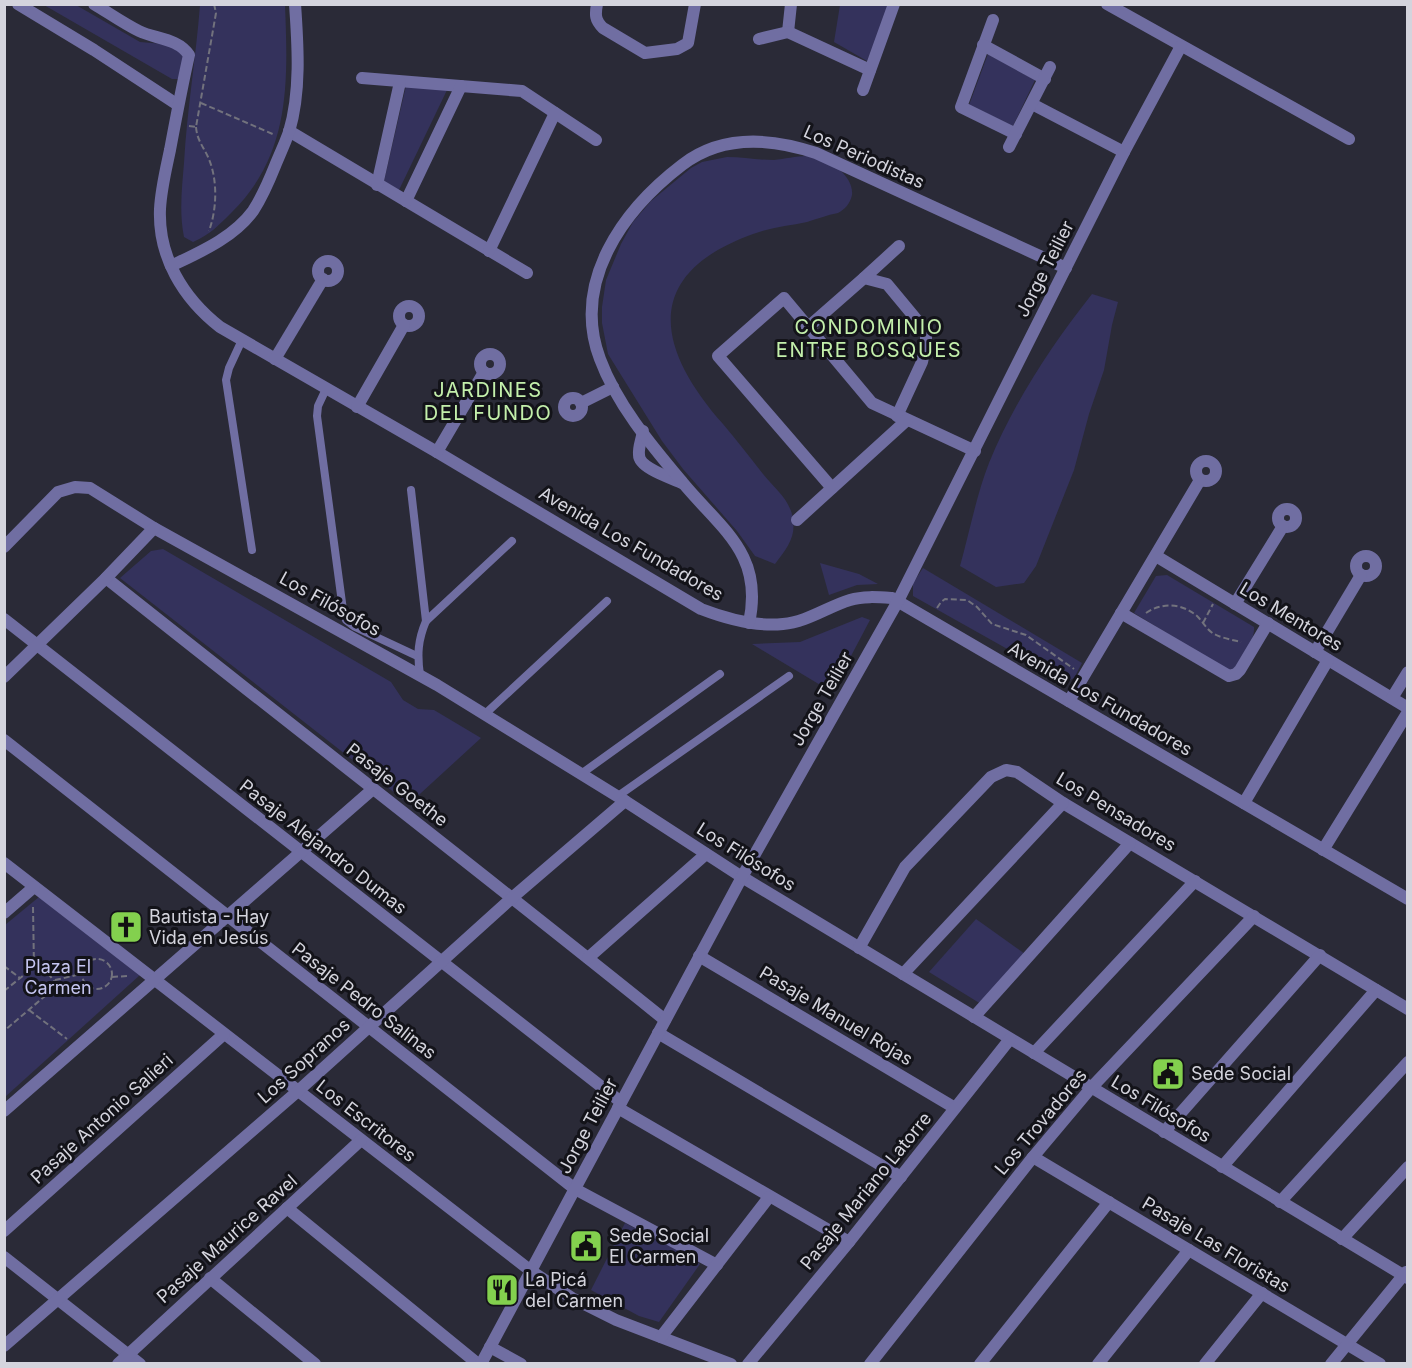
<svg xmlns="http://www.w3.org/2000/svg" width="1412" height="1368" font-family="Inter,sans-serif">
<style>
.green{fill:#34325c}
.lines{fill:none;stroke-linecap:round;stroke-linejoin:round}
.path{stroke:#72727d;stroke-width:2;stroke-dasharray:6 3;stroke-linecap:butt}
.service{stroke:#706ea2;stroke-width:8}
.minor{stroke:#706ea2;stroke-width:12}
.labels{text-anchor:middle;stroke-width:6;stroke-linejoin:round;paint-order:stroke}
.street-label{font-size:18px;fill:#d4d4dd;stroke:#131319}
.poi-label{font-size:18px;fill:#d4d4dd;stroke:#131319;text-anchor:start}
.park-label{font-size:18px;fill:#c5c5f0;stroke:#131319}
.neighbourhood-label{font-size:20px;letter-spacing:1.5px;fill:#c3efab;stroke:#131319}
</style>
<rect width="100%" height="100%" fill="#2a2a37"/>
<g class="green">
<path d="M44,5H76L140,42L175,45L187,50L180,79H172Z"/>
<path d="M200,5H285C288,81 291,154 232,212C219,225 211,234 193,242L184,237C179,212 182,188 184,163C187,110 196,57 200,5Z"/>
<path d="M840,5H890L867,61L834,42Z"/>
<path d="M988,54L1035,80L1013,126L969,105Z"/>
<path d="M406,86L447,90L399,190L384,181Z"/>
<path d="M727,157C743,157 758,160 774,160C787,159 803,154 816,157C832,161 854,177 852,195C850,204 845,209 838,213C827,215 817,219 807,222C789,226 771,227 753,234C642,274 655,347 723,424C737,441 750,457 763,474C774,488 790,499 793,519C796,538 786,549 775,564L755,556L737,531L683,469L662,441L608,354L602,323V307L606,280L621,244L633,222L651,201L691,168L702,162Z"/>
<path d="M1092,294L1118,302L1112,325L1104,370L1089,414L1074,470L1036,566L1024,583L996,587L960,566C969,534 977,493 989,463C1014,402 1051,346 1092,294Z"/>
<path d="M163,549L391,682L403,700L418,709L434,710L481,738L409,804L120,578L151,551Z"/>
<path d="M820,563L859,574L878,584L857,585L829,595Z"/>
<path d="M923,568L1082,663L1074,678L1066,682L913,596V583Z"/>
<path d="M1167,575L1254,627C1255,640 1241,666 1229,671L1134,613L1156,576Z"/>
<path d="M862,617L870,620L832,692L752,644L800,642Z"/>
<path d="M39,897L140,975L5,1097V925Z"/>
<path d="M976,919L1025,954L981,1004L929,972Z"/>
<path d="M625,1223L687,1255L700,1264L659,1322L639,1316L591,1290Z"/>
</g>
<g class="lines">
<g class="path">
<path d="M201,103L275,135"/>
<path d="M189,126L196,127L216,13L214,4"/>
<path d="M196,127C197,140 203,146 208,157C218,179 217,209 209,231"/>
<path d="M937,608L941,602L945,599L967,600L977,607L992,624L1026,635L1074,669"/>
<path d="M1146,613C1162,602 1183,603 1198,617C1203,622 1207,630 1214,634C1222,638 1232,640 1241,642"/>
<path d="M1203,623L1213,604"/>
<path d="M33,907L34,967"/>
<circle cx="97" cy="974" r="15"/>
<path d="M4,966L20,978"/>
<path d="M112,977L127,976"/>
<path d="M55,980L81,974"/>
<path d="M4,991L34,967L46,971L54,981L52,990L4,1031"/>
<path d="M29,1010L67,1039"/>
</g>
<g class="service">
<path d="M242,340L229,368L226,380L252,550"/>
<path d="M326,389L318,406L317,416L343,610L346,620L355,627L417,656"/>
<path d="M411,490L426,621"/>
<path d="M420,675C417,654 418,640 426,621L512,541"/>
<path d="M485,714L607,601"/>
<path d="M581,774L720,674"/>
<path d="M618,796L789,676"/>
</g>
<g class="minor">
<path d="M18,4L94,50L178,105"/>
<path d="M94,4C109,13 123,23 139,31C155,39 178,38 189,55C182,86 176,118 170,150C166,169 161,189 160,209C158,257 183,298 220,327L437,452L701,609C727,619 755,627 783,624C807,622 827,607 850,600C863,596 877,597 892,598L1408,899"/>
<path d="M597,4C595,15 595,20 603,28L645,53L677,49L688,43L695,4"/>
<path d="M1107,4L1349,139"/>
<path d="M993,20L961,107L1016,134"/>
<path d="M788,32L791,4"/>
<path d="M759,39L788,32L870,70"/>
<path d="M983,45L1045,79"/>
<path d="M362,78L522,91L596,140"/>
<path d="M863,90L894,4"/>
<path d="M1032,104L1124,152"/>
<path d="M289,131L527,273"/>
<path d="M1009,147L1050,67"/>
<path d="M377,185L400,82"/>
<path d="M406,201L461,86"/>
<path d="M489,251L555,113"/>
<circle cx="328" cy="271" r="10"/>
<path d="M171,266C200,252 233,238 253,211C262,197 269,181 275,166C280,154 285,143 289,132C301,92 298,46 295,4"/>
<path d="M864,278L899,246"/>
<circle cx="409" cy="316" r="10"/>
<path d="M807,328L864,278L887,284L926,331V344L922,362L897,416"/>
<circle cx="490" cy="364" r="10"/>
<path d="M275,359L323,279"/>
<circle cx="573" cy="407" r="9"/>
<path d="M581,403L613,387"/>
<path d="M357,407L404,325"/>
<path d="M643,431C642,439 638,447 639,455C639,468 671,478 682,483"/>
<path d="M437,452L484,372"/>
<circle cx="1206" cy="471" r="10"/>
<path d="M832,488L718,356L784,298L872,403L975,451"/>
<circle cx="1287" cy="518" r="9"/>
<path d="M797,520L907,420"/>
<path d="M4,547L58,492L75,487L90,488L154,528L437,685L625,801L742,877L1408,1278"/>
<circle cx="1366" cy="566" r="10"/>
<path d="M1156,556L1408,708"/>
<path d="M106,578C292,726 480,871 665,1020"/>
<path d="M1235,604L1283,526"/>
<path d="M1121,613L1229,676L1236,674L1240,670L1268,623"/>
<path d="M4,619L621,1102"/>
<path d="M749,623C764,554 722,530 683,483C652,446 617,405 600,359C571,282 623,210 682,165C722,134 771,138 816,153L1066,268"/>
<path d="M1315,652L1361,575"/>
<path d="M4,677L106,578L154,528"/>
<path d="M1392,698L1408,672"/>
<path d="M1069,701L1200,480"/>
<path d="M4,740L575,1189L717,1265"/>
<path d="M1244,803L1328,660"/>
<path d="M1323,850L1408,712"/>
<path d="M4,863L531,1271L572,1298L616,1320L731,1364"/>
<path d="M4,913L34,887"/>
<path d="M859,948L905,867L991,777L1006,770L1017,772L1063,803L1408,1009"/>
<path d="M699,956L955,1108"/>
<path d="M588,958L706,854"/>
<path d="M903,974L1063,803"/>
<path d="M974,1017L1130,843"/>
<path d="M658,1033L901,1177"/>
<path d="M1034,1053L1195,881"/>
<path d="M618,1108L849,1242"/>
<path d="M4,1111L373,789"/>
<path d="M1164,1132L1320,955"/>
<path d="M1033,1157L1380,1364"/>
<path d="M1222,1167L1376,990"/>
<path d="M1280,1202L1408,1062"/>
<path d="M287,1208L478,1364"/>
<path d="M4,1231L224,1034"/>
<path d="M1342,1239L1408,1167"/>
<path d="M4,1257L140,1364"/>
<path d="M210,1278L315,1364"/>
<path d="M661,1337L769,1197"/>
<path d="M4,1346L298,1091L513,897L625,801"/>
<path d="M490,1347L521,1364"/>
<path d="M118,1364L361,1140"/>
<path d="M481,1364L742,877L898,601L1124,152L1181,46"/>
<path d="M748,1364L849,1242L1010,1039"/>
<path d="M870,1364L1033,1157L1091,1088L1254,916"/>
<path d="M980,1364L1109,1202"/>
<path d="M1098,1364L1189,1250"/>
<path d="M1205,1364L1262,1293"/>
<path d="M1331,1364L1406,1272"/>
</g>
</g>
<defs>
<symbol id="church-square" viewBox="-11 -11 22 22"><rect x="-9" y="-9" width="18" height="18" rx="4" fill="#83d04e" stroke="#131319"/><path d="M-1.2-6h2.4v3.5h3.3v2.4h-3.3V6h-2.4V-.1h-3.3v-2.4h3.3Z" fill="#111"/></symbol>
<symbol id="civic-square" viewBox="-11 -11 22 22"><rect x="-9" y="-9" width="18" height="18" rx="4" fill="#83d04e" stroke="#131319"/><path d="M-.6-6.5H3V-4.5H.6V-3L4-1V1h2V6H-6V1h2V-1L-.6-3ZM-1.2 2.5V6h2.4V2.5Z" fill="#111"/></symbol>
<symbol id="restaurant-square" viewBox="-11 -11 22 22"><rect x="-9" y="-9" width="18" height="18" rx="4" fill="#83d04e" stroke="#131319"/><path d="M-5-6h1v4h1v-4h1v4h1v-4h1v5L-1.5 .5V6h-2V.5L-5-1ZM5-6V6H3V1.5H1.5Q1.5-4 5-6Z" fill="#111"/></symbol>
</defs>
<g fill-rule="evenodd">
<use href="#church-square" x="107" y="908" width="38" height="38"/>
<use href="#civic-square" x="1149" y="1055" width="38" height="38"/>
<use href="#civic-square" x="567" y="1227" width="38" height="38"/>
<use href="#restaurant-square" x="483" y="1271" width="38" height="38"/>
</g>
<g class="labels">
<g class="street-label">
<text transform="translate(864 157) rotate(24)" y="6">Los Periodistas</text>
<text transform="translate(1045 269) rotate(-63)" y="6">Jorge Teilier</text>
<text transform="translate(631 544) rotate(30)" y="6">Avenida Los Fundadores</text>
<text transform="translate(330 604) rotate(29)" y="6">Los Filósofos</text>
<text transform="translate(1291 617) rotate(31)" y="6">Los Mentores</text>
<text transform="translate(822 699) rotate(-60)" y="6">Jorge Teilier</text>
<text transform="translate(1100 699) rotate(30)" y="6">Avenida Los Fundadores</text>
<text transform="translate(397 785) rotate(38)" y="6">Pasaje Goethe</text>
<text transform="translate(1116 812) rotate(31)" y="6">Los Pensadores</text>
<text transform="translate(323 847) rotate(38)" y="6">Pasaje Alejandro Dumas</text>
<text transform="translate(746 857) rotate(32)" y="6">Los Filósofos</text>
<text transform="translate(364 1001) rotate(38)" y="6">Pasaje Pedro Salinas</text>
<text transform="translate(836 1016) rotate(31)" y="6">Pasaje Manuel Rojas</text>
<text transform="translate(304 1061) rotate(-42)" y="6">Los Sopranos</text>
<text transform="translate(1161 1109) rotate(31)" y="6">Los Filósofos</text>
<text transform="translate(102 1119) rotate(-42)" y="6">Pasaje Antonio Salieri</text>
<text transform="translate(366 1121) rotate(38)" y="6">Los Escritores</text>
<text transform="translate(1041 1122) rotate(-50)" y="6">Los Trovadores</text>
<text transform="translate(588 1126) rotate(-62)" y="6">Jorge Teilier</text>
<text transform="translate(866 1191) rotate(-51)" y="6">Pasaje Mariano Latorre</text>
<text transform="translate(227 1239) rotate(-42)" y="6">Pasaje Maurice Ravel</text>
<text transform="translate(1216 1245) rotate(31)" y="6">Pasaje Las Floristas</text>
</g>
<g class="poi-label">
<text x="149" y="923">Bautista - Hay<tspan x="149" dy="21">Vida en Jesús</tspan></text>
<text x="1191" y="1080">Sede Social</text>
<text x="609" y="1242">Sede Social<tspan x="609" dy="21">El Carmen</tspan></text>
<text x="525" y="1286">La Picá<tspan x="525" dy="21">del Carmen</tspan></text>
</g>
<g class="park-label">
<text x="58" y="973">Plaza El<tspan x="58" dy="21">Carmen</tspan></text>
</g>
<g class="neighbourhood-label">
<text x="869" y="334">CONDOMINIO<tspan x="869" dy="23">ENTRE BOSQUES</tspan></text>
<text x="488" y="397">JARDINES<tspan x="488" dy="23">DEL FUNDO</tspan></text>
</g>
</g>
<rect width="1412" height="1368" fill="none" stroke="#d4d4dd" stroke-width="12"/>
</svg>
